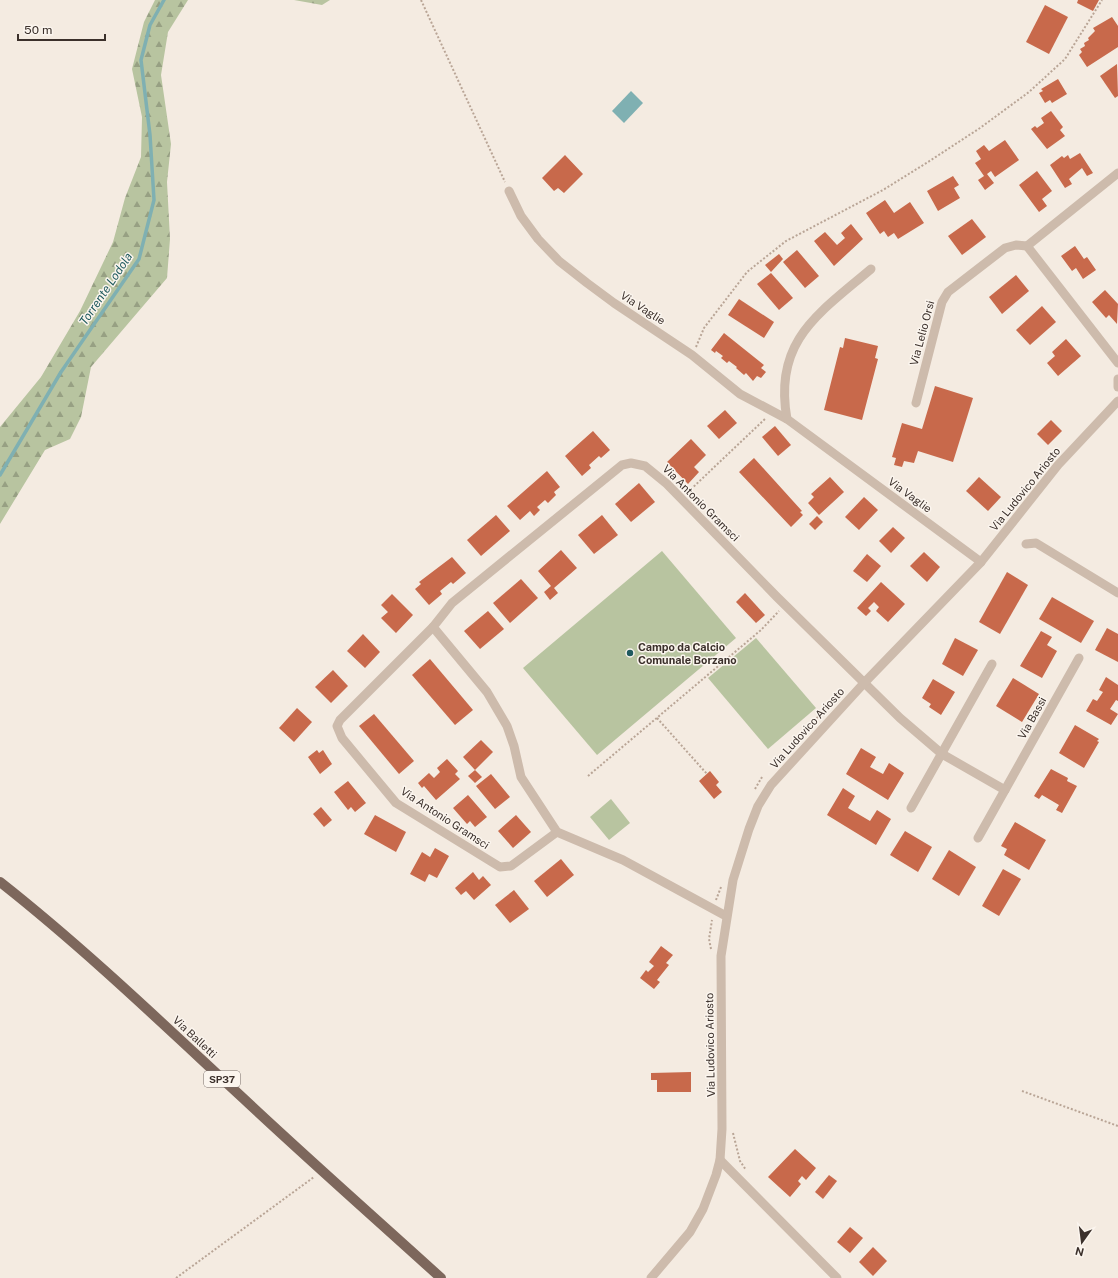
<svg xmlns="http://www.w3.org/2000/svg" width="1118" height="1278" font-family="'Public Sans',sans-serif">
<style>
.grass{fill:#b8c4a0}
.forest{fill:url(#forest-firs)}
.water{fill:#7fb0b2}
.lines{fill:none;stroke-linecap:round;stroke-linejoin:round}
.stream{stroke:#7fb0b2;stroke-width:3.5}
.building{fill:#c8694b}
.path{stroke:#b9a596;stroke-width:2;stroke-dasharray:2 2;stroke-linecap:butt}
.street{stroke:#cdbbac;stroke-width:9}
.primary{stroke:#7d675c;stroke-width:10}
.poi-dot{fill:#1f5a5e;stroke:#fbf5ee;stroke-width:1.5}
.labels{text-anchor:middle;stroke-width:3;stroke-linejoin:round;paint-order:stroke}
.shield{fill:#fbf5ee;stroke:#756b66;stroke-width:1}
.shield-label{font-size:10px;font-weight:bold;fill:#3b302b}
.street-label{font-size:11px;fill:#3b302b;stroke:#fbf5ee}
.poi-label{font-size:11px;font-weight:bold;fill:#3b302b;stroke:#fbf5ee;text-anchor:start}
.water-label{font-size:12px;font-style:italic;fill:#1f5a5e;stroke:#fbf5ee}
</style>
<defs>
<pattern id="forest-firs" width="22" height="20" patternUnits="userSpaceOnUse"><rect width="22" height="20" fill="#b8c4a0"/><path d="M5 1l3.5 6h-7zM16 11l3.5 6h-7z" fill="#97a083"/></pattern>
</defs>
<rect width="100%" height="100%" fill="#f4ebe1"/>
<g class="grass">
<path d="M662,551L736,638L597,755L523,668Z"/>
<path d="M756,638L816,708L768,749L708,678Z"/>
<path d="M611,799L630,823L609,840L590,817Z"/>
</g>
<g class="forest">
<path d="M155,0H188L168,32L161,75L171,144L167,182L170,239L167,278L91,367L81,417L70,439L45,450L0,524V427L41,377L80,311L113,242L125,198L141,157L142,117L132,69L144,22Z"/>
<path d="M294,0H330L322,5Z"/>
</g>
<path class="water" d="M631,91L643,103L624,123L612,111Z"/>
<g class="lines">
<path class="stream" d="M0,475L61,372L139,259L154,200L150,135L141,60L150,25L164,0"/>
</g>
<g class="building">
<path d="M1078,0H1099L1093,11L1077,3Z"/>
<path d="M1045,5L1068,17L1049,54L1026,42Z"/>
<path d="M1112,17L1118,26V47L1087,67L1079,55L1082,52L1080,49L1085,46L1084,43L1089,40L1088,38L1095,31L1093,28Z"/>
<path d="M1117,64L1118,96L1115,98L1100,76Z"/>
<path d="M1058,79L1067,94L1052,103L1050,100L1045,103L1039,93L1043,91L1041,89Z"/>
<path d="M1051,111L1063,127L1060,130L1065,136L1047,149L1031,129L1035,126L1037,128L1044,123L1041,118Z"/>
<path d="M1005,140L1019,160L995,177L991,171L987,174L994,183L985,190L978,180L984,176L975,163L981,159L976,151L984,145L989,151Z"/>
<path d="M1080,153L1093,173L1087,176L1082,168L1069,179L1072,184L1065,188L1050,165L1062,156L1064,158L1068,155L1070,159Z"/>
<path d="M565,155L583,174L564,193L558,188L554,191L542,178Z"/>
<path d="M1037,171L1052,191L1042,199L1047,206L1039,212L1019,185Z"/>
<path d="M953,176L959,185L954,188L960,198L938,211L927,191Z"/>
<path d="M885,200L894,213L910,202L924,223L898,239L894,233L888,237L884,231L880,234L866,213Z"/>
<path d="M972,219L986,237L962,255L948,236Z"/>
<path d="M851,224L863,239L834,266L814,241L825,232L837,245L845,238L841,233Z"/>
<path d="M1075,246L1084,259L1087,257L1096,270L1083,279L1076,268L1072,271L1061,256Z"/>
<path d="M797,250L819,276L805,288L783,262Z"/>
<path d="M779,254L783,259L771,272L765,265Z"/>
<path d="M771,273L793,298L779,310L757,284Z"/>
<path d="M1016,275L1029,291L1002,314L989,297Z"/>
<path d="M1105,290L1118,304L1117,324L1109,315L1106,318L1092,302Z"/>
<path d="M739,299L774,322L764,338L728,315Z"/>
<path d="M1042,306L1056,322L1030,345L1016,330Z"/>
<path d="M724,333L764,365L761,368L766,372L761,378L757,376L753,381L746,373L744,375L736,368L737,367L729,361L727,363L721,358L723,356L716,351L715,353L711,350Z"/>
<path d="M845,338L878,346L875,358L878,359L862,420L824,410L840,347L843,348Z"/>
<path d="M1066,339L1081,356L1058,376L1047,363L1055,356L1052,352Z"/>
<path d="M935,386L973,398L953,462L918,451L914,463L904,461L902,467L894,465L896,458L892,457L902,423L922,429Z"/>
<path d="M725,410L737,423L719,439L707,426Z"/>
<path d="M1051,420L1062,431L1048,445L1037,434Z"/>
<path d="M775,426L791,445L778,456L762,437Z"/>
<path d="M593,431L610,450L601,458L599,456L589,465L591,468L582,476L565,456Z"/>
<path d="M691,439L706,455L694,467L699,472L688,484L667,462Z"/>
<path d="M754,458L802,511L800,512L803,515L791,527L739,472Z"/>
<path d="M547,471L560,487L554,492L556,495L548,503L545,500L537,507L540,510L534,516L530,511L520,520L507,506Z"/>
<path d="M830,477L844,492L819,515L808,503L814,497L811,494Z"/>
<path d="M979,477L1001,497L988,511L966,491Z"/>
<path d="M639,483L655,502L631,522L615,504Z"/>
<path d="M864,497L878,510L859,530L845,517Z"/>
<path d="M496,515L510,531L481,556L467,540Z"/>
<path d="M602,515L618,535L594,554L578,535Z"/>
<path d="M817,516L823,522L815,530L809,524Z"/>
<path d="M893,527L905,538L891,553L879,541Z"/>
<path d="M561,550L577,568L554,588L558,593L550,600L544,592L551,586L538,571Z"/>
<path d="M924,552L940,567L927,582L910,566Z"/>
<path d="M867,554L881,566L867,582L853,571Z"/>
<path d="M452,557L466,573L453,584L451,582L440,591L442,594L429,605L415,589L421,584L419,582Z"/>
<path d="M1007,572L1028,585L1000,634L979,622Z"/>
<path d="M521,579L538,598L510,623L493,603Z"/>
<path d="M881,582L905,604L888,622L876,611L879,607L874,602L868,608L871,611L866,616L857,608Z"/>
<path d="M745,593L765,615L756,623L736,602Z"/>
<path d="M392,594L413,615L396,633L381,618L388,612L381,605Z"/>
<path d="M1052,597L1094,621L1081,643L1039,619Z"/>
<path d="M488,611L504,629L480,649L464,631Z"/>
<path d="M1107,628L1118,634V662L1095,650Z"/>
<path d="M1041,631L1052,637L1047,645L1057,651L1042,678L1020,666Z"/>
<path d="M363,634L380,652L365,668L347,651Z"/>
<path d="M955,638L978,650L963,676L942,664Z"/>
<path d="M430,659L473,710L455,725L412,675Z"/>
<path d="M333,670L348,686L331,703L315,687Z"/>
<path d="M1106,677L1118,685V701L1116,700L1110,709L1118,714L1111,725L1086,711L1093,699L1097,701L1103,692L1099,690Z"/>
<path d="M1013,678L1039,694L1022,722L996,706Z"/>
<path d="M933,679L955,692L941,715L929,707L931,704L922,698Z"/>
<path d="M297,708L312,722L294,742L279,728Z"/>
<path d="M374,714L414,761L399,774L359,726Z"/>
<path d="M1075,725L1099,739L1097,741L1099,742L1084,768L1059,753Z"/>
<path d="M481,740L493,752L475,770L463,757Z"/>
<path d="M861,748L876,757L870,767L883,774L889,763L904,773L888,800L846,774Z"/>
<path d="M317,750L319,753L323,750L332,764L320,774L308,757Z"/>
<path d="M447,759L458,771L455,774L460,779L436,800L424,786L422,788L418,783L429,773L434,778L440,772L437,768Z"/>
<path d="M1051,769L1068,778L1067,781L1077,786L1062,813L1056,810L1059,805L1042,795L1039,799L1034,796Z"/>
<path d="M475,770L482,777L475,783L468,776Z"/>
<path d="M710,771L719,782L716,785L722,792L714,799L699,781Z"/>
<path d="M491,774L510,797L495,809L476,786Z"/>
<path d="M348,781L366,803L355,812L351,807L348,810L334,792Z"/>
<path d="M843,788L855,796L848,808L870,821L877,810L891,819L876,845L827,815Z"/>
<path d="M468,795L487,817L475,827L470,821L467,824L453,808Z"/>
<path d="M321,807L332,820L324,827L313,814Z"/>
<path d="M375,815L406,832L396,852L364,834Z"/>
<path d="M516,815L531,832L513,848L498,831Z"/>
<path d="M1015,822L1046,840L1029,870L1004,855L1007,849L1001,846Z"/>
<path d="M905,831L932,847L918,872L890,855Z"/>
<path d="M435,848L449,856L437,878L429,874L425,882L410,874L422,852L430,857Z"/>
<path d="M949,850L976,867L959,896L932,879Z"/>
<path d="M561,859L574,875L547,897L534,881Z"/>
<path d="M1003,869L1021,879L999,916L982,906Z"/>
<path d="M473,872L479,880L483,876L491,885L474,900L466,891L461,895L455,888Z"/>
<path d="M514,890L529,909L510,923L495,905Z"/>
<path d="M661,946L673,955L666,963L669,965L657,980L660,982L654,989L640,978L646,970L648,972L654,966L649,962Z"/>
<path d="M691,1072V1092H657V1080H651V1073Z"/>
<path d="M795,1149L816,1168L806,1180L802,1176L798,1181L801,1184L790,1197L768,1177Z"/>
<path d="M829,1175L837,1181L823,1199L815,1192Z"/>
<path d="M850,1227L863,1238L850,1253L837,1242Z"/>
<path d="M873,1247L887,1261L873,1276L859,1262Z"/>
</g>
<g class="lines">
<g class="path">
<path d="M421,0L505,182"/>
<path d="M696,347L704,328L747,272L786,241L883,190L928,162L980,128L1029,92L1065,59L1102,0"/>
<path d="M688,492L766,418"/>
<path d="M657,718L707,774"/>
<path d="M806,730L834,699L835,701"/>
<path d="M588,776L761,630L779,611"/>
<path d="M755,789L762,777"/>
<path d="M716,900L721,887"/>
<path d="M711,949L709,939L712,920"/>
<path d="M1022,1091L1118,1126"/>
<path d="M733,1133L740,1161L746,1170"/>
<path d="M176,1278L314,1177"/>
</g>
<g class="street">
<path d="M1118,173L1027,246L1118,363"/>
<path d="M509,191L521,216L538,239L559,261L587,283L614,303L692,355L740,394L787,419L981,562"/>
<path d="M1118,379V387"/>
<path d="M916,403L942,302L948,292L1005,248L1016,245L1027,246"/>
<path d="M787,419C773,341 818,314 871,269"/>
<path d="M1026,544L1036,543L1118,593"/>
<path d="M433,627L340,720L337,726L342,738L396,803L500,867L511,866L557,832"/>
<path d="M911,808L992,664"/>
<path d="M978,838L1079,658"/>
<path d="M726,916L623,860L557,832L521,777L514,746L507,726L487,692L433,627L452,603L622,465L631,463L645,466L667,484L777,597L900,718L942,754L1005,790"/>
<path d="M720,1160L837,1278"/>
<path d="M651,1278L690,1232L703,1209L716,1175L720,1160L722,1129L721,956L733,880L749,829L758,806L771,785L865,682L981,562L1058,465L1118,401"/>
</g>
<path class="primary" d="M0,882C85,949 164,1025 244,1099C309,1160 375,1218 441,1278"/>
</g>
<circle class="poi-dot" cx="630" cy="653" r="4"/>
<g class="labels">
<rect class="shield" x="204" y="1071" width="36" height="16" rx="3"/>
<g class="shield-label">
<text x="222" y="1083">SP37</text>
</g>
<g class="street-label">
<text transform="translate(643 308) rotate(33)" y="4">Via Vaglie</text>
<text transform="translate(922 333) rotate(-75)" y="4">Via Lelio Orsi</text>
<text transform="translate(1025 489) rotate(-51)" y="4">Via Ludovico Ariosto</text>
<text transform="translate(910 495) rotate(36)" y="4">Via Vaglie</text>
<text transform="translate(701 503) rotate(45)" y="4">Via Antonio Gramsci</text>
<text transform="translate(1032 718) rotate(-61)" y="4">Via Bassi</text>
<text transform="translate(807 728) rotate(-48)" y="4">Via Ludovico Ariosto</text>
<text transform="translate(445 818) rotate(33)" y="4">Via Antonio Gramsci</text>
<text transform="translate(195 1037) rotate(43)" y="4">Via Balletti</text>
<text transform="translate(710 1045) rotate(-91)" y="4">Via Ludovico Ariosto</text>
</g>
<g class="poi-label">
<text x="638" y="651">Campo da Calcio<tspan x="638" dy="13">Comunale Borzano</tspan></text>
</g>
<g class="water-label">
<text transform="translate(106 289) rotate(-56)" y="4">Torrente Lodola</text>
</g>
</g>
<g transform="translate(1082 1242) rotate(194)" stroke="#fbf5ee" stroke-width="3" paint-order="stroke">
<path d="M0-3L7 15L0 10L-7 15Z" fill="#3b302b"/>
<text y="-6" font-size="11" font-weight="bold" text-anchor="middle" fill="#3b302b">N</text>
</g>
<path d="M18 34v6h87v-6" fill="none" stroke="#3b302b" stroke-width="2"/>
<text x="24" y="34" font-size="12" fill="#3b302b" stroke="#fbf5ee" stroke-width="3" paint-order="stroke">50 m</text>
</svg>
